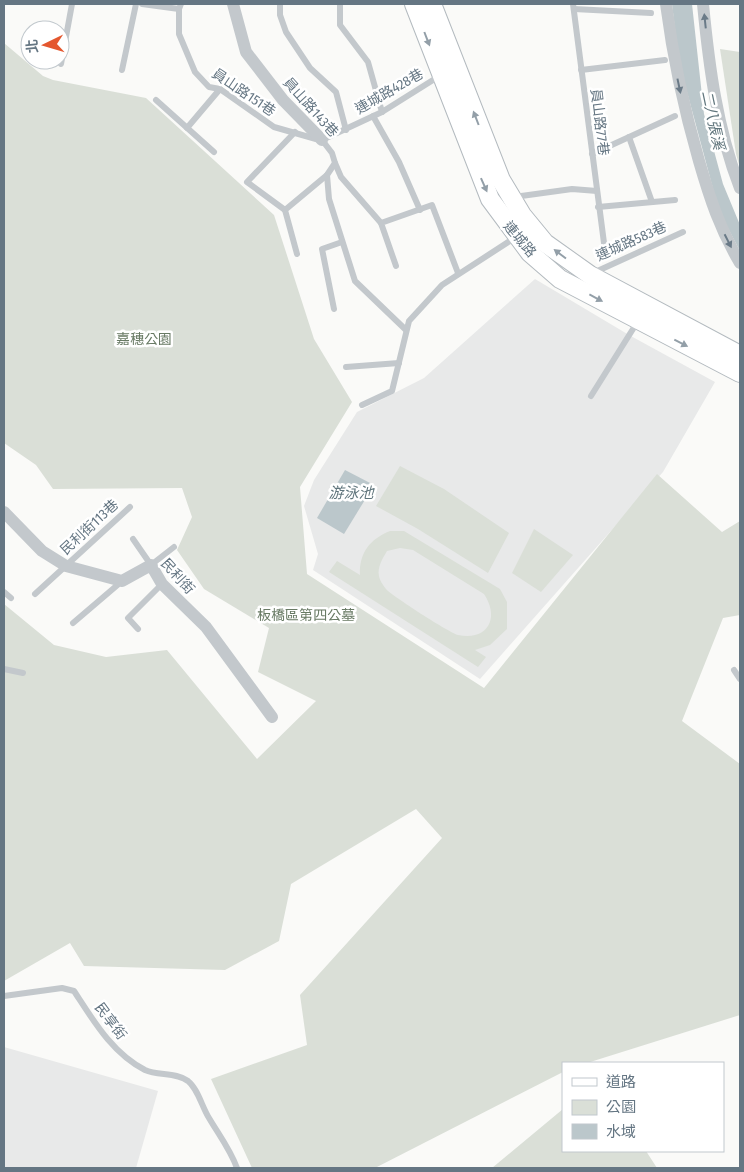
<svg xmlns="http://www.w3.org/2000/svg" width="744" height="1172" font-family="'Fira Sans Condensed','Noto Sans TC',sans-serif">
<style>
.built{fill:#e8e9e9}
.green{fill:#dadfd7;fill-rule:evenodd}
.water{fill:#bbc7cb}
.lines{fill:none;stroke-linecap:round;stroke-linejoin:round}
.secondary-casing{stroke:#b3babf;stroke-width:20}
.lane{stroke:#c3c8cc;stroke-width:6}
.street{stroke:#c3c8cc;stroke-width:12}
.secondary{stroke:#fff;stroke-width:18}
.oneway{fill:#6a7a87}
.oneway2{fill:#939fa8}
.labels{text-anchor:middle;stroke-width:5;stroke-linejoin:round;paint-order:stroke}
.street-label{font-size:14px;fill:#657683;stroke:#fff}
.park-label{font-size:14px;fill:#687a64;stroke:#fff}
.water-label{font-size:15px;font-style:italic;fill:#60757c;stroke:#fff}
</style>
<rect width="100%" height="100%" fill="#fafaf8"/>
<g class="built">
<path d="M535,279L629,335L715,382L663,472L480,679L313,570L318,554L304,506L314,480L357,412L424,378Z"/>
<path d="M4,1047L158,1091L136,1168H4Z"/>
</g>
<g class="green">
<path d="M4,43L43,76L53,80L146,98L274,215L314,339L352,402L300,487L307,574L484,688L657,474L722,532L740,521V615L723,618L682,721L740,764V1015L587,1063H563V1072L375,1168H252L211,1079L307,1045L300,995L442,838L416,809L291,884L279,941L225,970L84,966L70,943L4,981V604L54,645L106,657L167,650L257,759L316,701L258,672L269,628L204,589L177,550L192,517L182,488L53,489L36,465L4,443Z"/>
<path d="M720,49L740,52V168L736,154Z"/>
<path d="M400,466L444,489L509,533L488,573L418,529L376,506Z"/>
<path d="M534,529L573,555L541,592L512,573Z"/>
<path d="M390,531H404L500,589L507,602V629L490,645L475,650L486,657L478,667L329,572L337,561L360,575C359,553 370,539 390,531ZM400,548L413,550L484,594C500,618 488,641 458,635C450,633 392,596 386,589C384,587 379,579 379,576C377,567 383,558 387,551Z"/>
<path d="M563,1109V1151H646L657,1168H492Z"/>
</g>
<g class="water">
<path d="M672,4H692L704,114L723,184L740,225V251L719,211L679,62Z"/>
<path d="M345,470L374,485L344,534L317,518Z"/>
</g>
<g class="lines">
<defs>
<g id="secondary">
<path d="M414,4L490,199L530,253L560,279L740,373"/>
<path d="M432,4L501,180L522,215L545,243L590,275L740,355"/>
</g>
</defs>
<use href="#secondary" class="secondary-casing"/>
<g class="lane">
<path d="M142,4L179,9"/>
<path d="M181,4L179,9V34L195,72L209,87L220,89L274,127L316,139"/>
<path d="M280,4V15L286,32L310,68L336,92L346,130"/>
<path d="M340,4V25L368,62L382,112"/>
<path d="M573,4L604,243"/>
<path d="M574,9L651,13"/>
<path d="M61,64L72,4"/>
<path d="M122,70L136,4"/>
<path d="M581,70L665,60"/>
<path d="M156,100L214,152"/>
<path d="M373,116L399,162L420,210"/>
<path d="M187,128L220,89"/>
<path d="M629,137L652,202"/>
<path d="M322,140L332,153L335,163L327,175L329,199L355,281L406,330"/>
<path d="M322,140L382,112L441,75"/>
<path d="M592,154L675,116"/>
<path d="M335,163L341,177L381,223"/>
<path d="M514,197L572,189L597,191"/>
<path d="M598,207L675,200"/>
<path d="M285,210L247,182L295,132"/>
<path d="M297,254L285,210L327,175"/>
<path d="M396,266L381,223L432,205L458,273"/>
<path d="M593,273L683,232"/>
<path d="M334,309L322,249L342,242"/>
<path d="M346,367L399,363"/>
<path d="M591,396L638,321"/>
<path d="M362,405L392,391L409,321L442,285L516,237"/>
<path d="M133,539L151,565L174,547"/>
<path d="M4,592L11,598"/>
<path d="M35,594L130,507"/>
<path d="M73,623L121,582"/>
<path d="M138,629L128,618L162,584"/>
<path d="M4,669L23,673"/>
<path d="M734,670L740,679"/>
<path d="M4,996L62,988L74,991C93,1020 112,1053 145,1070C158,1076 176,1072 188,1081C198,1089 202,1107 209,1118C219,1135 230,1149 237,1168"/>
</g>
<g class="street">
<path d="M233,4L246,52L283,100L322,140"/>
<path d="M666,4C673,58 684,109 699,161C710,199 720,229 740,263"/>
<path d="M703,4C709,66 717,129 740,188"/>
<path d="M4,512L42,551L66,566L122,581L151,565L162,584L206,627L272,717"/>
</g>
<use href="#secondary" class="secondary"/>
</g>
<defs><path id="oneway-solid" d="M-6-.8H1V-3.2L6.5 0L1 3.2V.8H-6Z" transform="scale(1.25)"/></defs>
<g class="oneway">
<use href="#oneway-solid" transform="translate(705 21) rotate(-96)"/>
<use href="#oneway-solid" transform="translate(679 86) rotate(78)"/>
<use href="#oneway-solid" transform="translate(728 241) rotate(63)"/>
</g>
<g class="oneway2">
<use href="#oneway-solid" transform="translate(427 39) rotate(69)"/>
<use href="#oneway-solid" transform="translate(476 118) rotate(-111)"/>
<use href="#oneway-solid" transform="translate(484 185) rotate(66)"/>
<use href="#oneway-solid" transform="translate(560 254) rotate(-143)"/>
<use href="#oneway-solid" transform="translate(596 298) rotate(28)"/>
<use href="#oneway-solid" transform="translate(681 343) rotate(27)"/>
</g>
<g class="labels">
<g class="street-label">
<text transform="translate(389 91) rotate(-30)" y="5">連城路428巷</text>
<text transform="translate(244 92) rotate(34)" y="5">員山路151巷</text>
<text transform="translate(311 107) rotate(48)" y="5">員山路143巷</text>
<text transform="translate(600 122) rotate(83)" y="5">員山路77巷</text>
<text transform="translate(520 239) rotate(50)" y="5">連城路</text>
<text transform="translate(631 241) rotate(-24)" y="5">連城路583巷</text>
<text transform="translate(89 527) rotate(-43)" y="5">民利街113巷</text>
<text transform="translate(178 576) rotate(48)" y="5">民利街</text>
<text transform="translate(111 1021) rotate(53)" y="5">民享街</text>
</g>
<g class="park-label">
<text x="144" y="344">嘉穗公園</text>
<text x="306" y="620">板橋區第四公墓</text>
</g>
<g class="water-label">
<text transform="translate(713 120) rotate(78)" y="5">二八張溪</text>
<text x="351" y="498">游泳池</text>
</g>
</g>
<rect width="744" height="1172" fill="none" stroke="#657683" stroke-width="10"/>
<rect x="562" y="1062" width="162" height="90" fill="#ffffff" stroke="#c1c8cd"/>
<rect x="572" y="1078" width="25" height="8" fill="#ffffff" stroke="#c1c8cd"/>
<text x="606" y="1087" font-size="15" fill="#657683">道路</text>
<rect x="572" y="1100" width="25" height="15" fill="#dadfd7" stroke="#c1c8cd"/>
<text x="606" y="1112" font-size="15" fill="#657683">公園</text>
<rect x="572" y="1124" width="25" height="15" fill="#bbc7cb" stroke="#c1c8cd"/>
<text x="606" y="1137" font-size="15" fill="#657683">水域</text>
<g transform="translate(45 45) rotate(265)"><circle r="24" fill="#ffffff" stroke="#c1c8cd"/>
<path d="M0-4L9 19L0 12L-9 19Z" fill="#e4572e"/>
<text y="-8" font-size="14" font-weight="bold" text-anchor="middle" fill="#657683">北</text>
</g>
</svg>
